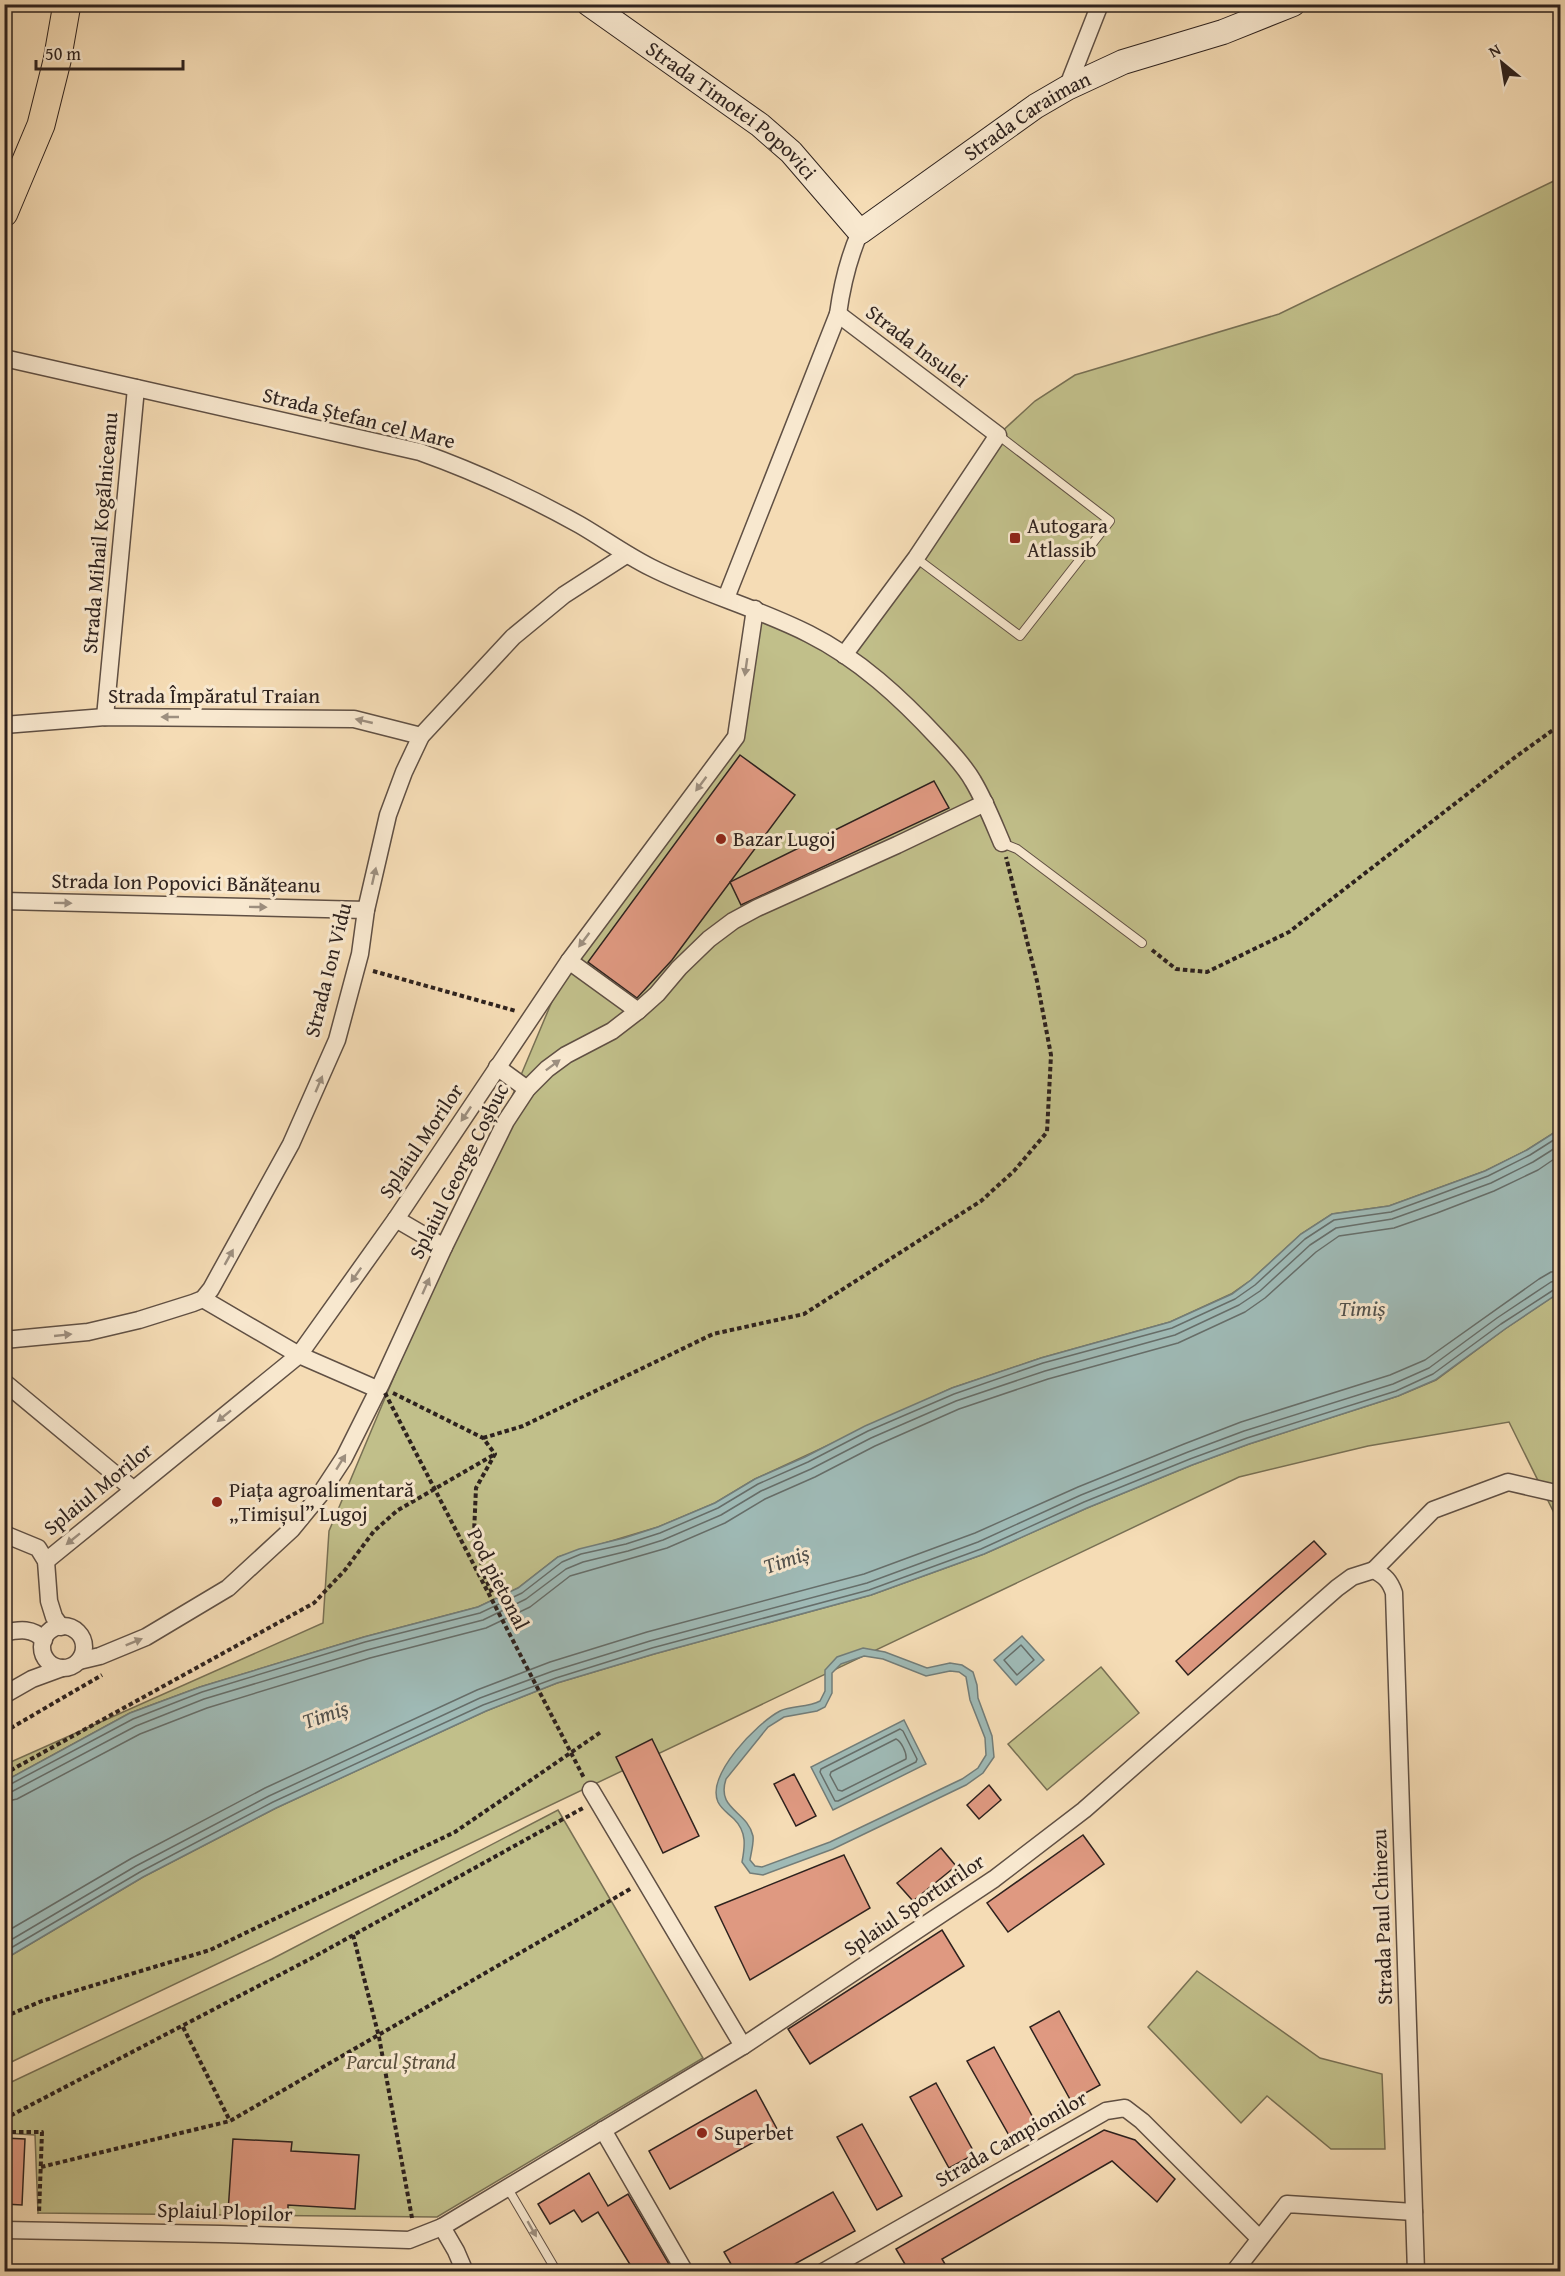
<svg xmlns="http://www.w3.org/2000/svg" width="1565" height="2276" font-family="'Gentium Book Plus',serif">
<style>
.green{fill:#c1bf8a;stroke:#787054;stroke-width:1.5}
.water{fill:#9fbab6;stroke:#727d79;stroke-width:1.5;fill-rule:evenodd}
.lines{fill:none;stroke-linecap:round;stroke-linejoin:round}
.shore{stroke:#666e6a;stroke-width:1.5}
.building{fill:#df9981;stroke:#2e221e;stroke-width:1.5}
.lane-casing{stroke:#605044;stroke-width:10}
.street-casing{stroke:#605044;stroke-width:19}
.secondary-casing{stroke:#2e221e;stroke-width:26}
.primary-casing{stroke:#2e221e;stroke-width:29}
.path{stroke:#2e221e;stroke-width:4;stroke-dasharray:4.5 3;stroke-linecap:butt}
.lane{stroke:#f8e8cf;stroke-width:8}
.street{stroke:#f8e8cf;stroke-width:16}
.secondary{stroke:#f8e8cf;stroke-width:24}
.primary{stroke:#f5dcb5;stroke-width:27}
.path-bridge{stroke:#2e221e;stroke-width:4;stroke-dasharray:4.5 3;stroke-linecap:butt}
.oneway{fill:#9d8f7f}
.poi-dot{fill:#8f2418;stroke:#f8e8cf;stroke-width:2}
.labels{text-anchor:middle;stroke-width:6;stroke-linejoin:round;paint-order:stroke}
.street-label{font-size:21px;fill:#2e221e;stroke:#f8e8cf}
.poi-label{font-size:21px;fill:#2e221e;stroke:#f8e8cf;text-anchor:start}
.park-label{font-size:21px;font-style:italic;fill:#5a513e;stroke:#f8e8cf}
.water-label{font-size:22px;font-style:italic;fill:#50504c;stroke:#f8e8cf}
</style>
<rect width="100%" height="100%" fill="#f5dcb5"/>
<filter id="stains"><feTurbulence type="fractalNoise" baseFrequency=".00333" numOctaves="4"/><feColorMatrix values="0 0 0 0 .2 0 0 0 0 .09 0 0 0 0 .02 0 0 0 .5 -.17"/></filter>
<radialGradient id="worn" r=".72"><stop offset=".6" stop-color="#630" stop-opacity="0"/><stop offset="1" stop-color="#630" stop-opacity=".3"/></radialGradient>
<g class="green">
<path d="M1560,178V1129L1527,1150L1485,1171L1389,1206L1332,1214L1301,1234L1251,1280L1231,1294L1170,1322L1041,1358L952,1388L755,1479L715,1503L658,1527L558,1557L518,1588L478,1607L364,1637L200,1687L130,1713L5,1781L4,1765L323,1623L329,1531L569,961L736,737L755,609L845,655L998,435L1035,401L1075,375L1279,314Z"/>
<path d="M1560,1292V1525L1509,1422L1368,1446L1239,1477L5,2065V1959L143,1877L276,1808L486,1711L557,1683L654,1654L871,1595L984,1554L1087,1508L1192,1465L1249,1444L1398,1396L1436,1380L1505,1329Z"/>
<path d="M1101,1667L1139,1713L1047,1790L1008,1744Z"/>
<path d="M558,1810L703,2058L437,2217L38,2213L35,2135L5,2133V2085L272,1959Z"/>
<path d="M1197,1971L1320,2058L1382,2074L1385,2149H1331L1267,2096L1241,2123L1148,2027Z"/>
</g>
<g class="water">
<path d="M1560,1129V1292L1505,1329L1435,1380L1398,1396L1249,1444L1192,1465L1087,1508L984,1554L871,1595L654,1654L557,1683L486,1711L276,1808L143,1877L5,1959V1781L130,1713L200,1687L364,1637L478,1607L518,1588L558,1557L579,1549L624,1538L658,1527L715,1503L755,1479L805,1457L865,1426L952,1388L1041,1358L1170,1322L1232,1294L1251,1280L1301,1234L1332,1214L1389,1206L1485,1171L1527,1150Z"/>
<path d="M1022,1636L1044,1660L1016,1685L994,1660Z"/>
<path d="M863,1648L885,1652L927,1668L950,1663L962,1665L973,1672L977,1685L978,1698L992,1736L994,1757L983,1773L966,1785L833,1849L763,1875L750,1873L742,1862C745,1846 747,1832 734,1819C728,1813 722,1810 718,1802C706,1775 757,1723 780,1711C792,1705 807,1708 820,1701L825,1691V1670L837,1657ZM864,1656L883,1659L926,1676L950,1671L959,1672L966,1677L970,1700L985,1738L986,1755L978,1768L962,1779L830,1842L762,1867L755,1866L750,1860C751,1853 754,1843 753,1836C747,1810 716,1810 726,1779L768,1727L784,1717L817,1711L825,1707L832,1693V1673L841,1664Z"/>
<path d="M904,1720L926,1764L833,1810L811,1767Z"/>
</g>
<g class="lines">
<g class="shore">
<path d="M1021,1645L1034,1660L1017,1675L1004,1660Z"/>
<path d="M900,1729L903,1731L917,1759L916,1762L838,1801H835L820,1772L821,1769Z"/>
<path d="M896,1739C901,1741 907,1753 906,1759L842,1791L838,1790L830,1775L831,1772Z"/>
<path d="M4,1785H9L133,1719L202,1692L365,1642L480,1613L522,1593L562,1562L581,1554L626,1544L660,1533L718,1508L758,1484L808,1462L868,1431L954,1394L1043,1363L1172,1328L1235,1299L1255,1285L1305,1239L1334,1220L1391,1212L1432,1197L1488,1176L1530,1155L1560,1136"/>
<path d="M4,1793L13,1791L136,1726L204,1699L367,1650L483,1620L526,1599L566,1569L583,1562L628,1551L663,1540L721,1515L761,1491L811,1469L871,1438L956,1401L1045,1371L1175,1335L1239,1305L1260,1291L1310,1245L1336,1228L1392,1219L1434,1204L1491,1183L1533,1162L1560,1145"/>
<path d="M4,1802L17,1799L140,1734L207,1708L370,1658L486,1628L530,1607L570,1576L667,1548L725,1523L765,1499L815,1477L875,1446L959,1409L1048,1379L1178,1343L1245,1312L1265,1298L1316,1252L1339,1236L1394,1228L1437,1213L1494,1191L1538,1170L1560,1155"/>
<path d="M4,1933L132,1858L265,1788L477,1690L550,1662L647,1632L864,1574L975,1533L1078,1487L1184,1444L1241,1422L1390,1375L1425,1360L1539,1279L1551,1272L1560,1271"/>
<path d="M4,1944L136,1866L269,1796L480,1698L553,1671L650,1641L867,1583L978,1542L1081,1495L1188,1452L1244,1431L1393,1384L1429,1368L1497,1318L1551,1282L1560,1280"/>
<path d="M4,1952L140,1872L273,1802L483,1705L556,1678L652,1648L869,1590L981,1549L1084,1502L1190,1459L1247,1438L1396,1391L1433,1374L1501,1324L1555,1289L1560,1287"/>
</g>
</g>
<g class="building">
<path d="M740,755L795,795L672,960L637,998L588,962Z"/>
<path d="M934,781L949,808L741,905L730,882Z"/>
<path d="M1314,1541L1326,1554L1188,1675L1176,1661Z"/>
<path d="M652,1739L699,1836L663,1853L616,1757Z"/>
<path d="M794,1774L816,1816L796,1826L774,1784Z"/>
<path d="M989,1785L1001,1800L979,1819L967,1805Z"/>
<path d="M1083,1835L1104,1864L1008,1932L987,1903Z"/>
<path d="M941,1848L956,1866L913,1901L897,1883Z"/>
<path d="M844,1855L870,1908L750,1980L715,1907Z"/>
<path d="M942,1930L964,1966L810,2064L788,2029Z"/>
<path d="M1059,2011L1100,2085L1071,2101L1030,2027Z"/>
<path d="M994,2047L1036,2123L1010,2137L967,2061Z"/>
<path d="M936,2083L975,2154L949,2168L910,2097Z"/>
<path d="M756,2090L777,2129L670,2189L649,2151Z"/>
<path d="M862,2124L902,2196L877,2210L837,2137Z"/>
<path d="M1104,2130L1135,2140L1175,2179L1157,2202L1112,2161L942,2259L949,2271H909L896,2249Z"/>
<path d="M4,2138L25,2139L22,2205L4,2204Z"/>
<path d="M233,2139L292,2142L291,2151L359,2155L355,2209L288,2205V2216L228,2212Z"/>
<path d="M589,2173L608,2206L628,2194L673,2271H634L598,2212L582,2222L574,2210L550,2224L538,2204Z"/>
<path d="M833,2192L855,2231L782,2271H735L724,2252Z"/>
</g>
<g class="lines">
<defs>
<g id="lane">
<path d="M916,558L1020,636L1110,521L998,435"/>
<path d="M1002,843L1017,849L1142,943"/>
<path d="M507,2187L557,2272"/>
</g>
<g id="street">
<path d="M1067,88L1100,4"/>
<path d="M838,314L998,435L916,558L844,655"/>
<path d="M4,358L420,452C476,472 528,496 580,525C604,539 626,555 650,567C701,593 758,608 809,634C859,659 901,698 939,739C951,752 964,765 973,781C985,801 993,822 1002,843"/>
<path d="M726,598L838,314C842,285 848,259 860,232"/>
<path d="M105,717L136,388"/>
<path d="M4,725L105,717L354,719L421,736"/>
<path d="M4,901L366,910"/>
<path d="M569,961L638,1011"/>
<path d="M497,1067L527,1089"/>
<path d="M396,1219L444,1247"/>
<path d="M203,1299L299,1355L377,1389"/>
<path d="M4,1340L88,1332L139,1320L193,1303L203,1299L211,1289L291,1144L337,1040L360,954L366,910L388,815L404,772L421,736L513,637L564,595L626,555"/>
<path d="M4,1382L128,1485"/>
<path d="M4,1534L38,1548L46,1561L49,1601L54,1617L61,1627"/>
<path d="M46,1561L299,1355L396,1219L569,961L736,737L755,609"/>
<path d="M1374,1570C1385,1576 1390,1581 1394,1593L1416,2272"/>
<path d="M1374,1570L1433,1510L1508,1482L1560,1494"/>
<circle cx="63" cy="1647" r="21"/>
<path d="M4,1633C20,1629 33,1628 44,1640"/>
<path d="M79,1661L100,1656L146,1637L228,1588L292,1529L319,1496L344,1458L381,1384L444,1247L506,1121L527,1089L547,1069L566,1055L612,1031L638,1011L657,994L679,968L709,939L733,921L757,908L897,845L985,803"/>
<path d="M4,1695L32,1679L62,1668"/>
<path d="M591,1790L743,2046"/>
<path d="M603,2130L685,2272"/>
<path d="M442,2227L456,2251L465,2272"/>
<path d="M4,2230L221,2234L409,2240L442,2227L743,2046L994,1879L1084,1810L1337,1588L1352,1577L1374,1570"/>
<path d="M823,2272L1106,2111L1125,2108L1142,2121L1259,2238"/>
<path d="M1234,2272L1287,2204L1414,2212"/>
</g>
<g id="secondary">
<path id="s1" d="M589,4L760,125L791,152L860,232L1036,106L1067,88L1123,62L1223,32L1293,4"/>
</g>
<path id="primary" d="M4,213L41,125L57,61L67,4"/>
</defs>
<use href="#lane" class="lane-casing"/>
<use href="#street" class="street-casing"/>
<use href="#secondary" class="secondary-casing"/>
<use href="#primary" class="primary-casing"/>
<g class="path">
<path d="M1152,950L1176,969L1207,972L1289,932L1514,758L1560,725"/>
<path d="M373,971L516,1011"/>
<path d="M393,1393L483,1438L495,1454L476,1488L474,1533L484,1575L493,1595"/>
<path d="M483,1438L523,1426L713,1334L804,1314L981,1201L1014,1171L1047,1132L1051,1055L1037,981L1006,857"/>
<path d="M4,1732L102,1675"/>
<path d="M4,1774L314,1603L345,1570L374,1531L398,1510L495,1454"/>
<path d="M353,1935L379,2037L412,2218"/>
<path d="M4,2017L42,2001L210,1950L455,1832L601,1732"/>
<path d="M183,2027L230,2121"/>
<path d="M4,2119L310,1959L583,1808"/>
<path d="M4,2132H42L39,2214"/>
<path d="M41,2167L230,2121L632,1888"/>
</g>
<use href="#lane" class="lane"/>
<use href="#street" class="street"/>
<use href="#secondary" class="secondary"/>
<use href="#primary" class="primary"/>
<path class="path-bridge" d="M385,1393L584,1778"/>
</g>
<defs><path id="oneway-solid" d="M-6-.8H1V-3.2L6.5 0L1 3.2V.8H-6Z" transform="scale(1.5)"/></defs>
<g class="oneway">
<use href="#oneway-solid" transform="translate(746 667) rotate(98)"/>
<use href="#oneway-solid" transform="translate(170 717) rotate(-180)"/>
<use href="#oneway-solid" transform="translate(364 721) rotate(-167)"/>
<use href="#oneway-solid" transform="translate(701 784) rotate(127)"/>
<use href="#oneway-solid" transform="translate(374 876) rotate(-77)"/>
<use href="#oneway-solid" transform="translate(63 903) rotate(1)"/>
<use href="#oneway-solid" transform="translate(258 907) rotate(1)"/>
<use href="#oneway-solid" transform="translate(584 940) rotate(127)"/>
<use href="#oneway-solid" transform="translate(553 1065) rotate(-37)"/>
<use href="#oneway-solid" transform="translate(319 1084) rotate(-67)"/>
<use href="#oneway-solid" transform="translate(466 1114) rotate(124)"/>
<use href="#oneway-solid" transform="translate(229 1257) rotate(-61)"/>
<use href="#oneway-solid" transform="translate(356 1275) rotate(125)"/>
<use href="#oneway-solid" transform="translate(426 1286) rotate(-66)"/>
<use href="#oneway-solid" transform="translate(63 1335) rotate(-6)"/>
<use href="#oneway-solid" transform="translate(224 1416) rotate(141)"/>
<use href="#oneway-solid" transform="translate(341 1462) rotate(-58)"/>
<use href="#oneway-solid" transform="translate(73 1539) rotate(141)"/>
<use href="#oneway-solid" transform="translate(134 1642) rotate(-22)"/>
<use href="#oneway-solid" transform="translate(532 2229) rotate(60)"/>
</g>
<g class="poi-dot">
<rect x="1009" y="532" width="12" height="12" rx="3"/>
<circle cx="721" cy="839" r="6"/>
<circle cx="217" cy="1502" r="6"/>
<circle cx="702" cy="2133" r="6"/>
</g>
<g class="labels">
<g class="street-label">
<text dy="7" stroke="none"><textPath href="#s1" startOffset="178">Strada Timotei Popovici</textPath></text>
<text dy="7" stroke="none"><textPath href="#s1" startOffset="560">Strada Caraiman</textPath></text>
<text transform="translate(917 346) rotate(37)" y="7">Strada Insulei</text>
<text transform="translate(359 418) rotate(14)" y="7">Strada Ștefan cel Mare</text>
<text transform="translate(100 533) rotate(-85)" y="7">Strada Mihail Kogălniceanu</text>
<text x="214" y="703">Strada Împăratul Traian</text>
<text transform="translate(186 883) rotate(1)" y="7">Strada Ion Popovici Bănățeanu</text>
<text transform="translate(328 970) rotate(-76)" y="7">Strada Ion Vidu</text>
<text transform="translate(421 1141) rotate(-56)" y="7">Splaiul Morilor</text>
<text transform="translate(459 1171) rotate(-63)" y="7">Splaiul George Coșbuc</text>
<text transform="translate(98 1489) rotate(-39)" y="7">Splaiul Morilor</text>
<text transform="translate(498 1579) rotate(63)" y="7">Pod pietonal</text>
<text transform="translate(914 1905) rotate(-34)" y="7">Splaiul Sporturilor</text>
<text transform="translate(1382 1917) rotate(-92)" y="7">Strada Paul Chinezu</text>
<text transform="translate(1011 2139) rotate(-30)" y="7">Strada Campionilor</text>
<text transform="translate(225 2212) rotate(2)" y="7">Splaiul Plopilor</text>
</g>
<g class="poi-label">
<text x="1027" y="533">Autogara<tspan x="1027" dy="24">Atlassib</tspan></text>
<text x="733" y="846">Bazar Lugoj</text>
<text x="229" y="1497">Piața agroalimentară<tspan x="229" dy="24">„Timișul” Lugoj</tspan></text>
<text x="714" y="2140">Superbet</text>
</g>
<g class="park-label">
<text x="401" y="2069">Parcul Ștrand</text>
</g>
<g class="water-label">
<text x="1362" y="1316">Timiș</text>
<text transform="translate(786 1559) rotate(-19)" y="8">Timiș</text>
<text transform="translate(325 1714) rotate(-19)" y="8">Timiș</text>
</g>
</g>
<rect width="1565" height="2276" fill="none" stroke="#f5dcb5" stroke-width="24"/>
<rect x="6" y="6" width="1553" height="2264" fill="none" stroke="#2e221e" stroke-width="3"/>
<rect x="12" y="12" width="1541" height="2252" fill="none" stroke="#2e221e" stroke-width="1.5"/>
<g transform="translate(1502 63) rotate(330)" stroke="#f8e8cf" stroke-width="4.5" paint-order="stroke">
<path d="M0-4.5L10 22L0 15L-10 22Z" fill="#2e221e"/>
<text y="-9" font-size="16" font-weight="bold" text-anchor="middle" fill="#2e221e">N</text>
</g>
<path d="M36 60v9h147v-9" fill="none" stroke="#2e221e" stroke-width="3"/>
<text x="45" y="60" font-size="18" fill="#2e221e" stroke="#f8e8cf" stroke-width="4.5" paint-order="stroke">50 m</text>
<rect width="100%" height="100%" filter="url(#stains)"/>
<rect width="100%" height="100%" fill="url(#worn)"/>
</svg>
